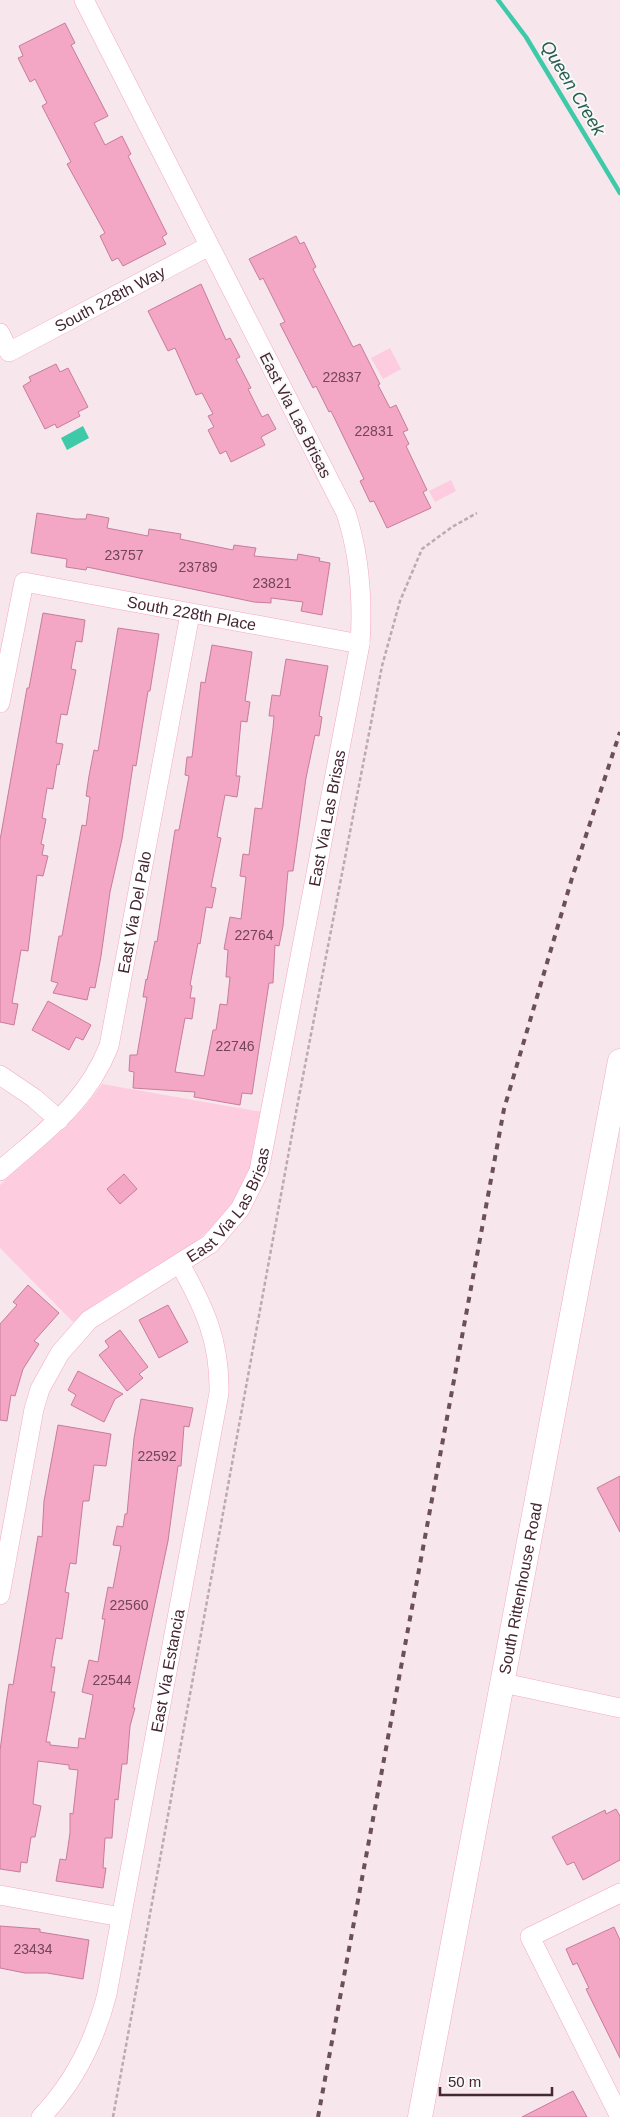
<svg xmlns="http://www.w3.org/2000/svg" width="620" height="2117" font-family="Helvetica,sans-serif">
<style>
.green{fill:#feccdf}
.water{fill:#3ec9a9}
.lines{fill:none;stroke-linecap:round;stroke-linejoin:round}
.stream{stroke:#3ec9a9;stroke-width:4.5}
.building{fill:#f4a6c5;stroke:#c77c9b}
.minor-casing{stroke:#f6a7c7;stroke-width:20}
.major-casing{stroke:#f6a7c7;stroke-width:25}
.path{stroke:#bea9b1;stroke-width:2.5;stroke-dasharray:4 2.5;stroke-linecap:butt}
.minor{stroke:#fff;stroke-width:19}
.major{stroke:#fff;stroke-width:24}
.rail{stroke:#6b4f5b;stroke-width:4;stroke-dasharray:6 6;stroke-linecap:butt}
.labels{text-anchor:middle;stroke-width:4;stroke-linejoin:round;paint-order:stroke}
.number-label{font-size:14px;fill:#714658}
.street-label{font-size:16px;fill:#452633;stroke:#f8f8f8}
.water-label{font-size:18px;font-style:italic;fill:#275e4f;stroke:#f8f8f8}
</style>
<rect width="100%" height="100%" fill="#f7e6ec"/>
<g class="green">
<path d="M390,348L401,369L383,379L371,358Z"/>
<path d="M451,480L456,491L435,502L429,491Z"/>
<path d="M102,1084L262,1112C258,1134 255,1158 246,1178C212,1257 132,1269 73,1322L0,1248V1185C36,1153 75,1124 102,1084Z"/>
</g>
<path class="water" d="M83,426L89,438L67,450L61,438Z"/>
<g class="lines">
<path class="stream" d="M498,0L526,37L620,193"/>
</g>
<g class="building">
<path d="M65,23L75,43L71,45L108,116L94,123L105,145L122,136L131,154L128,156L167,234L162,237L166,244L123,266L118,258L112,261L100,236L105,233L67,164L71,162L42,106L47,103L35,79L30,82L18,58L23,56L19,46Z"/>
<path d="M296,236L300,244L304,242L316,267L313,269L353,347L360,344L380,384L378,385L390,408L396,405L408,430L403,432L409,444L406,446L427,490L423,492L431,508L387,528L374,501L370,502L360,481L364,479L331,411L329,412L316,386L313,388L280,324L285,322L263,278L260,280L249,259Z"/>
<path d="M201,284L226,340L230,338L240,357L236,359L251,388L248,389L262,417L268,414L276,429L261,437L265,445L231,462L226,451L220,454L208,430L214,427L208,416L213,414L202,393L196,395L175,348L168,351L148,311Z"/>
<path d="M56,364L60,372L68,368L88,407L78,412L80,416L57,428L55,424L45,429L23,386L31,381L29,377Z"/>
<path d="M37,513L75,519H86L87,514L109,518L107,528L148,536L149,529L181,534L180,539L233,550L234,545L256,548L254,556L297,560L298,554L320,558L319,561L330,563L322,615L301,611L303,602L271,598V603L254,602L87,567L86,570L66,567L67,559L31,553Z"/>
<path d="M43,613L85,620L82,642L76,641L71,669L76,670L67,715L61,714L56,743L63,744L59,765L57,764L53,789L47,788L42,818L46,819L41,844L44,845L42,855L48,856L43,876L37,875L28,951L21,950L12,1003L18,1004L14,1025L0,1022V840L27,688H29Z"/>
<path d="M118,628L159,634L150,691H148L136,766L133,765L122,839L110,892L101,956L95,988L90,987L87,1000L53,993L58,983L51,981L59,936H62L82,825L86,826L90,797L86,796L89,776L94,750L98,751Z"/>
<path d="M212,645L252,652L245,701L250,702L247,722L241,721L236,776H240L237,797L225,795L217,837L221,838L211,887L216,888L212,908L206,907L200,944L198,943L190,985L192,986L190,998H195L192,1019L185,1018L175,1072L204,1076L213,1030H216L220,1004L227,1005L230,977H226L228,950L224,949L230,917L241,919L246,877L240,876L243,854L249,855L255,808L262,809L273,728L274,716H269L272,695L280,696L286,659L328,666L319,716L322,717L319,736L315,735L306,778L293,871H288L283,926L279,946L275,945L273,983H269L252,1094L242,1093L240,1105L194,1097L195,1092L133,1088L134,1072L129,1071L130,1055H137L147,997H143L146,979L147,980L155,941L157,942L175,830H179L189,776L185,775L187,757H192L201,682L205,683Z"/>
<path d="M48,1001L91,1025L83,1040L76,1037L69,1050L32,1030Z"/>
<path d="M124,1174L137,1189L120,1204L107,1189Z"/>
<path d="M28,1285L59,1313L34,1341L39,1344L23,1369L15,1396L11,1395L7,1421L0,1420V1324L17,1305L13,1302Z"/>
<path d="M168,1305L188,1342L159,1358L139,1320Z"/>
<path d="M120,1330L148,1367L139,1374L143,1378L127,1391L99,1355L109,1347L105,1341Z"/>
<path d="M78,1371L123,1394L115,1399L104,1422L71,1405L76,1395L68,1390Z"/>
<path d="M141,1399L193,1408L189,1427L184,1426L181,1466H178L168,1541L133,1708H135L130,1726L127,1764H122L118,1800L115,1799L112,1838H105L103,1868H106L103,1888L56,1881L60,1859L66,1860L70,1833V1813L73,1814L78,1770L69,1769V1765L38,1761L33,1804L41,1806L35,1837H31L27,1863L21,1862L20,1872L0,1869V1751L6,1704L9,1684L13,1685L38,1536L42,1537L44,1501L58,1425L111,1434L106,1466L94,1465L89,1501H83L76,1564L70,1563L65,1592L69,1593L62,1639L56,1638L51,1667H55L51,1692H55L46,1742H50V1745L78,1748L79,1738L85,1739L93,1695L82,1692L89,1660L98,1662L105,1619H102L108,1587L113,1588L121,1546L113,1545L117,1526L123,1527L125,1514H127L134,1438Z"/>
<path d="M620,1476V1532L597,1488Z"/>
<path d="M616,1809L620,1816V1860L583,1880L574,1862L567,1865L552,1837L605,1810L606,1814Z"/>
<path d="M0,1926L40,1929V1932L89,1940L83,1979L47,1973H25L0,1968Z"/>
<path d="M614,1927L620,1940V2058L586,1989L589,1988L577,1963L573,1965L566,1949Z"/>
<path d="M573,2091L587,2117H522Z"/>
</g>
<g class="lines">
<defs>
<g id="minor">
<path id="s1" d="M0,333L9,352L209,246"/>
<path id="s2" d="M0,703L24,582L360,644"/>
<path d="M0,1075L34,1098L59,1120"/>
<path id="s3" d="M0,1171C45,1131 86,1104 109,1046L190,614"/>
<path id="s4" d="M0,1595L34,1409L40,1389L60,1353L89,1320L210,1244L240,1209L259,1171L360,644C363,598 360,556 346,513L84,0"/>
<path d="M503,1683L620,1708"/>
<path d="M0,1895L121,1917"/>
<path id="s5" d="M41,2117C74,2083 95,2040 107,1994L219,1393C220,1341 205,1309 180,1264"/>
<path d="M620,2117L530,1937L620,1893"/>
</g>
<g id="major">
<path id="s6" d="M420,2117L620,1061"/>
</g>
</defs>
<use href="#minor" class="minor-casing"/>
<use href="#major" class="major-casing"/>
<path class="path" d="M113,2117L297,1107L382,666L400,601L422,549L452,527L477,513"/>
<use href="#minor" class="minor"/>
<use href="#major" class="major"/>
<path class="rail" d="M318,2117L504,1109L572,878L620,732"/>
</g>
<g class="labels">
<g class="number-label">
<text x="342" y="382">22837</text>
<text x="374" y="436">22831</text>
<text x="124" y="560">23757</text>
<text x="198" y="572">23789</text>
<text x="272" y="588">23821</text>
<text x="254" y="940">22764</text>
<text x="235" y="1051">22746</text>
<text x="157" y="1461">22592</text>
<text x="129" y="1610">22560</text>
<text x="112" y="1685">22544</text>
<text x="33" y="1954">23434</text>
</g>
<g class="street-label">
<text dy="6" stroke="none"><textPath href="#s1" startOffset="135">South 228th Way</textPath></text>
<text transform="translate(296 415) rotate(63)" y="6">East Via Las Brisas</text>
<text dy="6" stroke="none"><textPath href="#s2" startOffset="294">South 228th Place</textPath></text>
<text dy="6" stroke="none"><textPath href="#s4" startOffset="886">East Via Las Brisas</textPath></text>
<text dy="6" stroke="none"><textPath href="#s3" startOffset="304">East Via Del Palo</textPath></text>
<text dy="6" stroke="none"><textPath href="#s4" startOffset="481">East Via Las Brisas</textPath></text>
<text dy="6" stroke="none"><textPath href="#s6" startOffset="538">South Rittenhouse Road</textPath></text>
<text dy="6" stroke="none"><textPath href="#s5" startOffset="470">East Via Estancia</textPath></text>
</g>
<g class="water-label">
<text transform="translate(573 88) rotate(59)" y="6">Queen Creek</text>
</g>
</g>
<path d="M440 2087v8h112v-8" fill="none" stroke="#452633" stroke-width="2.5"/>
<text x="448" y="2087" font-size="15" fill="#452633" stroke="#f8f8f8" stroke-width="4" paint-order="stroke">50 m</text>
</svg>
